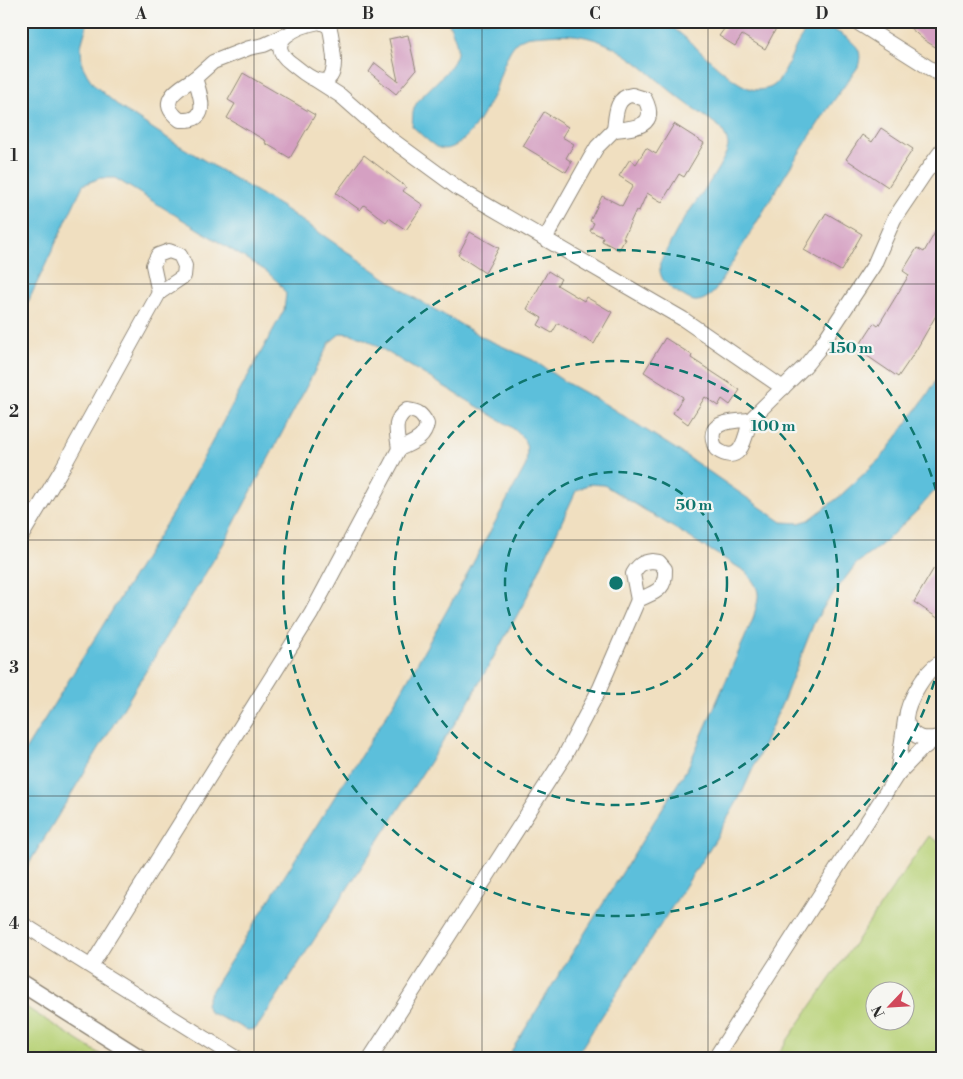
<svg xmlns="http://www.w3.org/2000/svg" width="963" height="1079" font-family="'Libre Bodoni',serif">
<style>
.green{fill:#b7d176;stroke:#717e50;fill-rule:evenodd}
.water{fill:#5cbfdb;stroke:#447583}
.building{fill:#d5a0c2}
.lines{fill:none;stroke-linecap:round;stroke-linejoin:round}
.minor-casing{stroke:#8e8576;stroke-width:16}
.tertiary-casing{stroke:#8e8576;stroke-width:19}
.minor{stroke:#fff;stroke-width:14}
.tertiary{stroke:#fff;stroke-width:16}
.grid{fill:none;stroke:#2b2b2b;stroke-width:1;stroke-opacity:0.55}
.ring{fill:none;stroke:#0f766e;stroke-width:2.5;stroke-dasharray:9 6}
.centre{fill:#0f766e;stroke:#f6f6f2;stroke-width:2.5}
.ring-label{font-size:15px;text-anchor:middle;font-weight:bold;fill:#0f766e;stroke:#f6f6f2;stroke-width:4.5;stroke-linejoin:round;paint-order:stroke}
.neatline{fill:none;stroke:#2b2b2b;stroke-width:2}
.grid-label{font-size:16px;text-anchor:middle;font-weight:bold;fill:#2b2b2b}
</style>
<rect width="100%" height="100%" fill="#f6f6f2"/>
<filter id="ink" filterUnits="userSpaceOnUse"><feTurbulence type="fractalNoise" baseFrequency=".02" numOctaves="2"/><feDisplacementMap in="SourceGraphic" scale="10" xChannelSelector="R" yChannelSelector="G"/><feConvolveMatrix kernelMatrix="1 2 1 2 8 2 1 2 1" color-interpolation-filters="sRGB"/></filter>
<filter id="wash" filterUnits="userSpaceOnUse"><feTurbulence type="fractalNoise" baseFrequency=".0096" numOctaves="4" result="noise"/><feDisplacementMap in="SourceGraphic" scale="20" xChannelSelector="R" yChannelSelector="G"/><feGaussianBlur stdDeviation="1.12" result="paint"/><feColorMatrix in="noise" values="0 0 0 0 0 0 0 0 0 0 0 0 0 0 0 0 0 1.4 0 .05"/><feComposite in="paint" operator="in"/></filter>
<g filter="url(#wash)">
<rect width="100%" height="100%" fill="#f0dfc0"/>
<g class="green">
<path d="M929,836L942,844V1058H775ZM876,992H906V1022H876Z"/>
<path d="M21,1005L24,1006L106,1058H21Z"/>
</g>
<g class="water">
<path d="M21,21H88L81,46L82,65L88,76L94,85L121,108L172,141L282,207L413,297L484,338L533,360L565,382L605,404L682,453L782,522L799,523L809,520L839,497L882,457L927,395L942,371V482L918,510L880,546L856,564L825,605L814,623L784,699L742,793L715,840L575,1058H507L688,767L753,619C759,595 763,593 746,572L604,485L589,484L576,491L525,601L468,703L260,1023L255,1029L248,1030L209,1012L206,1004L209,995L398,697L459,589L526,465C528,442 527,440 510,426L367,340L352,334L341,333L330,342L225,541L25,870L21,873V757L177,506L284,310L286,294L279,283L266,271L115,178H100L83,185L21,317V177L26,143L21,133Z"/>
<path d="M448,21C505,21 562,21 619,21C628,21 658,19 664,22C688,34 734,92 759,90C764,89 769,89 773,86C794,71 796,8 834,30C841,34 847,37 853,43C861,50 861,57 858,67L827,110L789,169L715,291C710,296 702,302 694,301C689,300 684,296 680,294C667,286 658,279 660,263C668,248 675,232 684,219C694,204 726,162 728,146C728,140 724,133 721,128C707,117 692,108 678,97C634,61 608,29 545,35C537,36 527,35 520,40C506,48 500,79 494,94C485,111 460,161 435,146C427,141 419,132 412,126C413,119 412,112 415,106C423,90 461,67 457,47C456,39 451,29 448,21Z"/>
</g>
<g id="blocks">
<g class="building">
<path d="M730,21H780L765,49L742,35L735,46L719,36Z"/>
<path d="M902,21H936L942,29V51L924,40Z"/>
<path d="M408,35L416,70L396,94L369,72L375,63L398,81L389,39Z"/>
<path d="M243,73L315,115L290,158L265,143L266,141L227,118L235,104L228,100Z"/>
<path d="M544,112L568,127L562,137L574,144L566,158L572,162L566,172L523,146Z"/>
<path d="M674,124L704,143L684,177L679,174L662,202L647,193L639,211L636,210L623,238L625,239L619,250L602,241L603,237L590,231L594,223L590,221L602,196L622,206L633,185L619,176L630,159L636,164L646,148L656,154Z"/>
<path d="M881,128L913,149L888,187L846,159L862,135L872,142Z"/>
<path d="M364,155L406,187L403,191L423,205L406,230L389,218L386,222L364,205L360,210L336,193Z"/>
<path d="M826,213L862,234L841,271L804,250Z"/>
<path d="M942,220V305L915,352L898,377L857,349L874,323L878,326L909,275L903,271L917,248L924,252Z"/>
<path d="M470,232L499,248L485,273L458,255Z"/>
<path d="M548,271L561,279L557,285L584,301L586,297L612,312L594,344L558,323L552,333L538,325L542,318L527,309Z"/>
<path d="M665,338L692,355L691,358L740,390L730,405L722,399L718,406L705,397L688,424L673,413L683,397L644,372Z"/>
<path d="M934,568L942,573V621L914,602Z"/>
</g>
</g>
</g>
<g filter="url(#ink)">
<use href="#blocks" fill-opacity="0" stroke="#8e8576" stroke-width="1"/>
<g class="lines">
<defs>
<g id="minor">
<path d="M855,21L942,76"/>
<path d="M319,22C322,23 326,24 329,27C332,33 332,43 333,50C335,62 336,85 317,80C308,78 298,68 291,63C262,41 298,26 319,22Z"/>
<path d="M195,78C201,97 211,122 180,120C155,101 178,89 195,78Z"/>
<path d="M195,78L213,62L249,48L264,45L286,35"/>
<path d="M316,80L341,96L384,134L459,189L683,319L783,388"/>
<path d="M632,95L645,99C659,127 634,128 614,130C616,116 615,97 632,95Z"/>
<path d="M545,239L591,157L597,147L614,130"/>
<path d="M169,251L180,255L185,266L184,276L159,293L153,265L158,255Z"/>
<path d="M407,410C418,411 422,414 427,424C424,440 413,442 399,449C397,433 392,420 407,410Z"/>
<path d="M750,420L805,366L818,350L874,265L894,219L925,173L942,150"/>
<path d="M750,420C745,439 741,467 716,449C703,421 730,421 750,420Z"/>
<path d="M21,537L63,467L159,293"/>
<path d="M652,561L659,562L665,569C666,591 655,592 638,600L633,574C638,565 642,562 652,561Z"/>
<path d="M938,737C924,740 914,739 908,725C907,722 906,721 906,718C907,702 927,667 942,662"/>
<path d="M897,775L905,720"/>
<path d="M21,923L237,1058"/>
<path d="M91,966L311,614L399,449"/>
<path d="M370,1058L564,757L600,688L638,600"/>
<path d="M715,1058L897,775L921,750L938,737"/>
</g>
<path id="tertiary" d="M21,983L140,1058"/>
</defs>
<use href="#minor" class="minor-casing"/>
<use href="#tertiary" class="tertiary-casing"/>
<use href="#minor" class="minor"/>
<use href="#tertiary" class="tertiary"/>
</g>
</g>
<path class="grid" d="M254,21V1058M482,21V1058M708,21V1058M21,284H942M21,540H942M21,796H942"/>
<g class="ring">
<circle cx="616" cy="583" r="111"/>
<circle cx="616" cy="583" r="222"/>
<path d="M942 652A333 333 0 1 1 942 514"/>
</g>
<circle cx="616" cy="583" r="8" class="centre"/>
<g class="ring-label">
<text x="851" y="353">150 m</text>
<text x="773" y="431">100 m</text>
<text x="694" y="510">50 m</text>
</g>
<rect width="963" height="1079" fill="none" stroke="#f6f6f2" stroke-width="55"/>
<g transform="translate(890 1006) rotate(245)"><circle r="24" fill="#f6f6f2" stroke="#a5a5a2"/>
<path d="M0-4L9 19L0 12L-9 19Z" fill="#d1495b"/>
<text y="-8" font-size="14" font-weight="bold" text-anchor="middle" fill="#2b2b2b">N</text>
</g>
<rect x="28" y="28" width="908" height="1024" class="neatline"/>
<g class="grid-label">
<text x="141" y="19">A</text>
<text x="368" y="19">B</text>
<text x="595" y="19">C</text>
<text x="822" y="19">D</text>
<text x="14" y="161">1</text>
<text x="14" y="417">2</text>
<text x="14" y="673">3</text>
<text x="14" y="929">4</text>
</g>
</svg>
